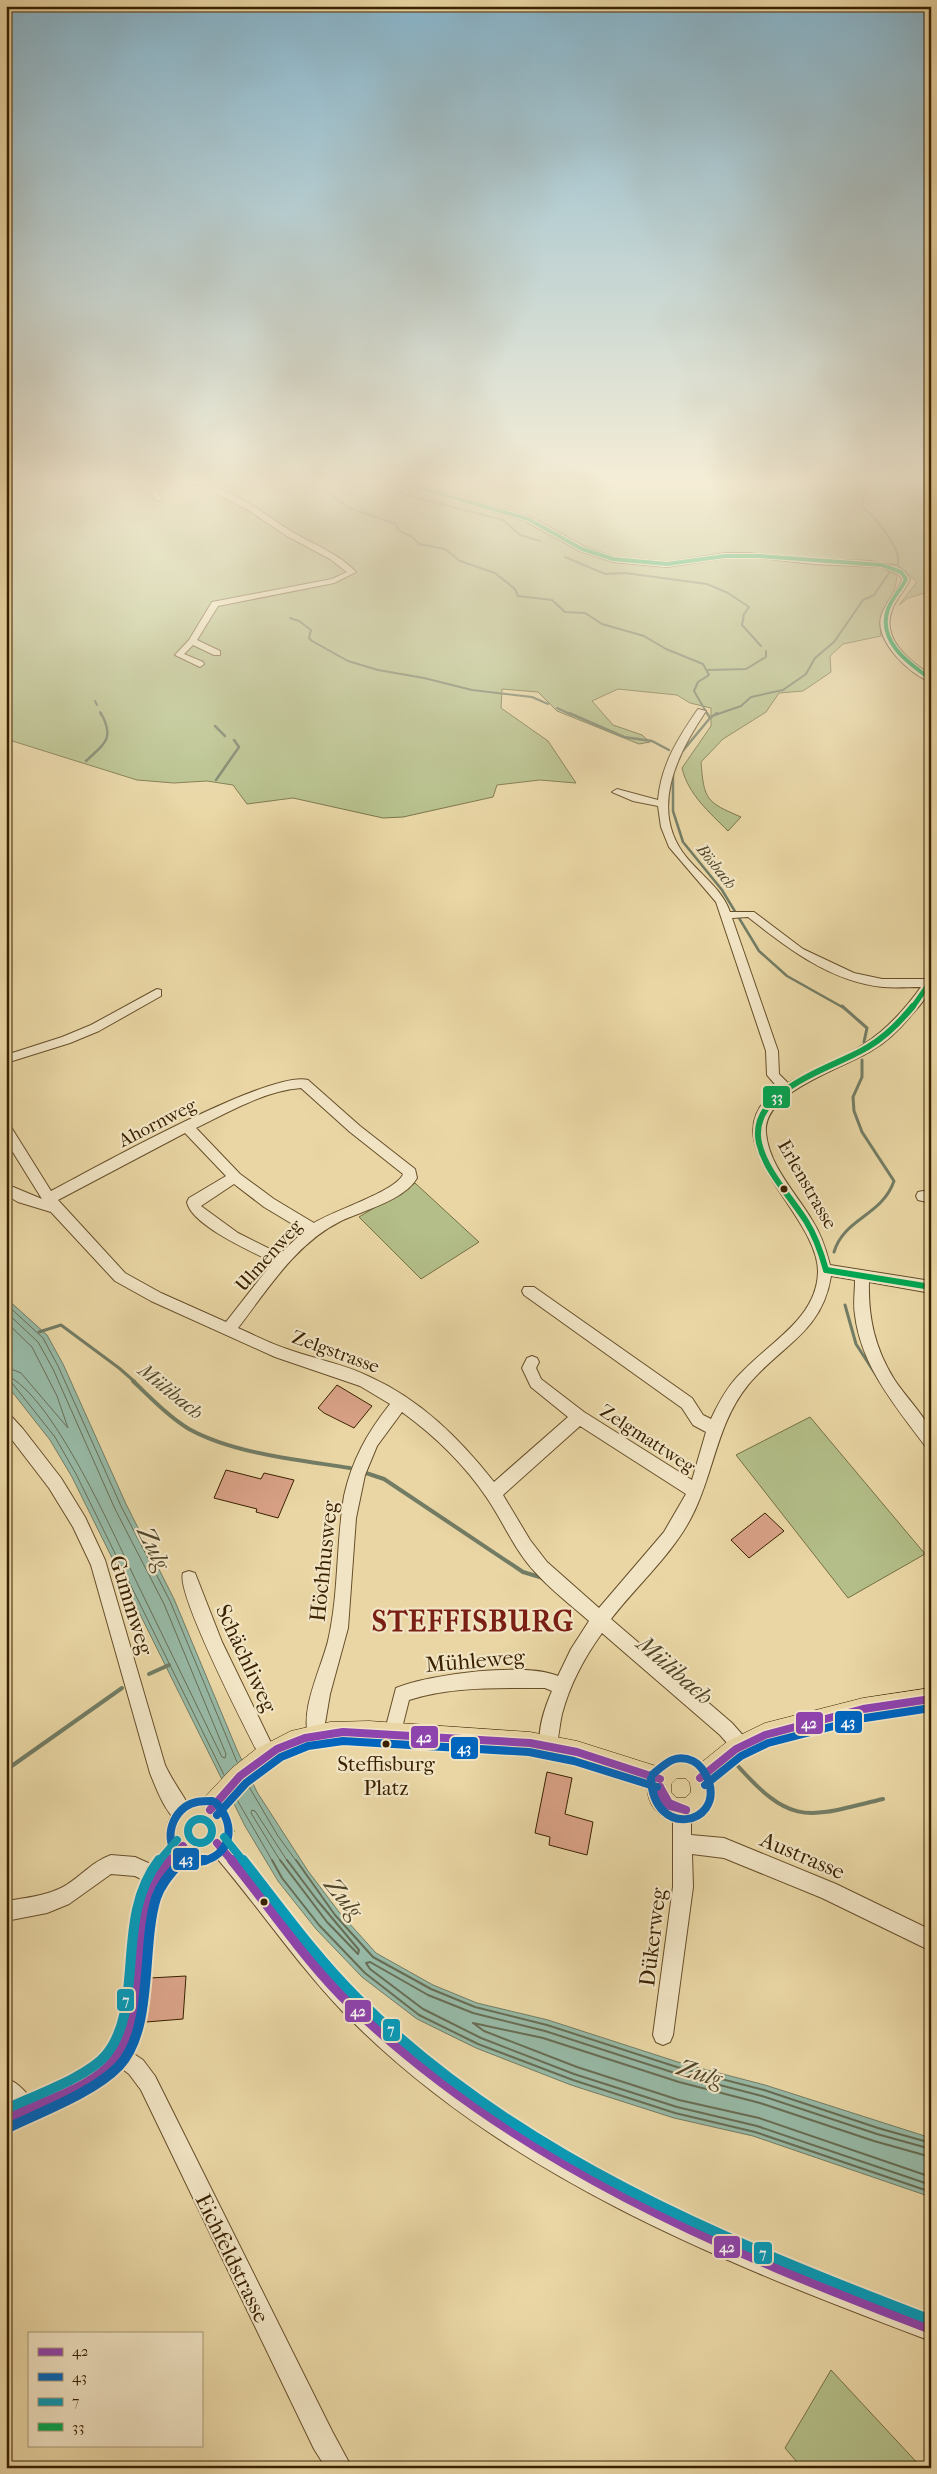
<svg xmlns="http://www.w3.org/2000/svg" width="937" height="2474" font-family="'IM FELL French Canon',serif">
<style>
.green{fill:#b3be88;stroke:#767044}
.water{fill:#97b9a6;stroke:#727c64}
.lines{fill:none;stroke-linecap:round;stroke-linejoin:round}
.shore-far1{stroke:#686d53;stroke-width:1}
.shore{stroke:#686d53;stroke-width:2}
.stream-far3{stroke:#727c64;stroke-width:2}
.stream-far2{stroke:#727c64;stroke-width:2.5}
.stream-far1{stroke:#727c64;stroke-width:3}
.stream{stroke:#727c64;stroke-width:4}
.building{fill:#d8a186;stroke:#3a2100}
.minor-casing{stroke:#664e29;stroke-width:2}
.major-casing{stroke:#3a2100;stroke-width:1}
.minor{fill:#f1e4c4;fill-rule:evenodd}
.major{fill:#e9d6a4;fill-rule:evenodd}
.bus-1-far1-casing{stroke:#f1e4c4;stroke-width:11}
.bus-1-casing{stroke:#f1e4c4;stroke-width:14}
.bus-2-far1-casing{stroke:#f1e4c4;stroke-width:11}
.bus-2-casing{stroke:#f1e4c4;stroke-width:14}
.bus-3-far1-casing{stroke:#f1e4c4;stroke-width:11}
.bus-3-casing{stroke:#f1e4c4;stroke-width:14}
.bus-4-far2-casing{stroke:#f1e4c4;stroke-width:6}
.bus-4-far1-casing{stroke:#f1e4c4;stroke-width:8}
.bus-4-casing{stroke:#f1e4c4;stroke-width:10}
.bus-1-far1{stroke:#8e44ad;stroke-width:8}
.bus-1{stroke:#8e44ad;stroke-width:10}
.bus-2-far1{stroke:#0065bd;stroke-width:8}
.bus-2{stroke:#0065bd;stroke-width:10}
.bus-3-far1{stroke:#069bb9;stroke-width:8}
.bus-3{stroke:#069bb9;stroke-width:10}
.bus-4-far2{stroke:#00a651;stroke-width:4}
.bus-4-far1{stroke:#00a651;stroke-width:5}
.bus-4{stroke:#00a651;stroke-width:6}
.bus-dot{fill:#3a2100;stroke:#f1e4c4;stroke-width:2}
.labels{text-anchor:middle;stroke-width:4.5;stroke-linejoin:round;paint-order:stroke}
.far-water-label{font-size:16px;font-style:italic;fill:#51472a;stroke:#f1e4c4}
.street-label{font-size:19px;fill:#3a2100;stroke:#f1e4c4}
.water-label{font-size:20px;font-style:italic;fill:#51472a;stroke:#f1e4c4}
.near-bus-label{font-size:21px;fill:#3a2100;stroke:#f1e4c4}
.near-street-label{font-size:22px;fill:#3a2100;stroke:#f1e4c4}
.near-water-label{font-size:24px;font-style:italic;fill:#51472a;stroke:#f1e4c4}
.near-district-label{font-size:29px;font-weight:bold;letter-spacing:1px;fill:#7a1f14;stroke:#f1e4c4}
.line-badge{stroke:#f1e4c4;stroke-width:2}
.badge-label{font-size:14px;text-anchor:middle;font-weight:bold;fill:#fff}
</style>
<rect width="100%" height="100%" fill="#e9d6a4"/>
<filter id="stains"><feTurbulence type="fractalNoise" baseFrequency=".004" numOctaves="4"/><feColorMatrix values="0 0 0 0 .2 0 0 0 0 .09 0 0 0 0 .02 0 0 0 .5 -.17"/></filter>
<radialGradient id="worn" r=".72"><stop offset=".6" stop-color="#630" stop-opacity="0"/><stop offset="1" stop-color="#630" stop-opacity=".3"/></radialGradient>
<g class="green">
<path d="M6,485H931V591L908,598L899,605L917,582L898,565L871,562L897,576C895,603 877,602 881,636L843,644L830,656L831,672L803,691L779,693L766,712L723,739L701,762C704,800 706,802 741,817L728,831C709,812 688,794 682,768L711,726V708L690,703L677,695L618,689L592,701L613,725L642,735L650,742L639,744L557,711L538,692L502,689L501,708L548,741L576,783L540,780L497,785L493,797L403,817L383,818L293,798L247,804L233,785L207,781L174,783L137,780L6,739Z"/>
<path d="M415,1183L479,1242L421,1279L359,1217Z"/>
<path d="M810,1417L925,1554L848,1598L736,1455Z"/>
<path d="M831,2370L922,2468H802L785,2448Z"/>
</g>
<path class="water" d="M6,1298L47,1335L63,1364L126,1504L174,1599L237,1750L257,1792L308,1871L339,1912L376,1953L433,1985L477,2003L548,2020L684,2064L765,2085L931,2138V2197L753,2136L674,2118L571,2085L476,2048L417,2019L362,1977L316,1929L278,1881L245,1826L72,1477L50,1440L6,1384Z"/>
<g class="lines">
<g class="shore-far1">
<path d="M6,1304L43,1338L58,1366L121,1506L170,1601L237,1762"/>
<path d="M6,1312L38,1342L53,1369L115,1509L164,1604L226,1754L225,1758L222,1757L217,1747C191,1694 166,1642 140,1589C116,1540 54,1396 6,1375"/>
<path d="M6,1322L32,1347L57,1396L68,1428L21,1373L6,1367"/>
<path d="M6,1381L12,1383L55,1437L76,1474L224,1775"/>
<path d="M248,1785L278,1836L297,1862"/>
<path d="M236,1798L273,1862"/>
<path d="M281,1862L251,1813L252,1810L255,1811L288,1862"/>
</g>
<g class="shore">
<path d="M272,1860L282,1878L319,1925L365,1973L419,2015L478,2044L573,2080L675,2113L755,2132L931,2192"/>
<path d="M280,1860L327,1922L358,1954L359,1950L317,1900L287,1860"/>
<path d="M296,1860L335,1915L373,1957L431,1989L475,2007L547,2025L683,2069L764,2090L878,2128L931,2143"/>
<path d="M931,2149L877,2134L762,2096L681,2075L545,2031L473,2013L428,1995L370,1962L366,1963L370,1969L423,2009L481,2038L574,2074L677,2107L757,2126L931,2185"/>
<path d="M931,2157L874,2141L760,2103L679,2082L543,2038L473,2023L484,2031L577,2067L679,2100L759,2118L931,2177"/>
</g>
<g class="stream-far3">
<path d="M307,485L328,492L347,507L396,524L398,530L412,537L419,544L445,549L460,561L495,573L515,589L518,596L552,600L565,612L585,613L602,624L644,636L666,649L703,664L709,675L698,682L694,691L708,715"/>
<path d="M397,489L406,495L503,520L520,535L540,541"/>
<path d="M863,499L868,485"/>
<path d="M863,503L862,507C874,515 902,549 898,564"/>
<path d="M565,557L605,574L625,573L707,584L728,593L749,607L744,614L742,625L761,646"/>
<path d="M290,618L299,621L311,630L309,638L312,641L348,661L378,670L424,678L472,690L532,697L548,704"/>
<path d="M708,670L746,669L766,657V651"/>
<path d="M95,701L97,705"/>
<path d="M557,708L572,715"/>
<path d="M100,712L101,715"/>
<path d="M715,715L741,706L751,697L783,690L806,674L815,658L834,642L863,600L874,595L891,570"/>
</g>
<g class="stream-far2">
<path d="M569,713L624,737L652,741L669,750"/>
<path d="M707,713L710,718"/>
<path d="M215,726L225,736"/>
<path d="M681,753L710,718L717,713"/>
<path d="M86,761C105,743 115,739 101,713"/>
<path d="M673,773V811L683,842L722,890L759,951L787,976L844,1008"/>
<path d="M216,780L239,747L234,740"/>
</g>
<g class="stream-far1">
<path d="M842,1006L867,1028L864,1042"/>
<path d="M834,1252C844,1218 882,1216 894,1181L862,1132L854,1111L853,1097L862,1077V1060"/>
<path d="M845,1305L856,1344L880,1381"/>
<path d="M39,1332L61,1325L119,1368L135,1382"/>
</g>
<g class="stream">
<path d="M133,1381C151,1398 168,1416 189,1429C234,1454 300,1460 350,1468"/>
<path d="M926,1445L931,1451"/>
<path d="M366,1473L384,1479L523,1572L543,1578"/>
<path d="M149,1674L169,1665"/>
<path d="M737,1765C793,1828 808,1817 883,1799"/>
<path d="M6,1770L122,1688"/>
</g>
</g>
<g class="building">
<path d="M337,1385L372,1406L354,1428L324,1413L318,1408Z"/>
<path d="M226,1470L261,1479L264,1473L294,1480L278,1518L256,1512L257,1509L214,1498Z"/>
<path d="M765,1513L784,1531L749,1558L731,1540Z"/>
<path d="M547,1772L572,1778L565,1814L593,1822L587,1855L549,1845L550,1837L535,1833Z"/>
<path d="M186,1976L183,2019L146,2022L150,1978Z"/>
</g>
<g class="lines">
<defs>
<g id="minor">
<path d="M146,485H154L162,500H156Z"/>
<path d="M199,485C228,484 270,519 294,533C315,545 339,554 356,572L334,583L218,606L197,640L220,651V655H214L193,645L184,654L203,662L204,664L200,667L175,655L189,640L212,602L332,579L347,572L330,559L287,536L248,510Z"/>
<path d="M406,485H418L531,517L585,547L613,557L667,562L725,553H748L814,559L870,561L896,566L904,571L910,579C906,590 896,598 892,610C881,639 909,661 931,675V682C910,675 875,641 881,617C885,602 897,593 902,579L898,574L882,567L814,564L759,558H725L667,567L613,562L580,551L525,521Z"/>
<path d="M698,709L706,711C677,754 648,811 687,858C702,876 722,889 730,912H754L803,949L854,973L882,979H926L931,977C931,993 923,1002 913,1013C901,1028 887,1042 871,1051C842,1069 762,1092 766,1133C769,1166 796,1193 812,1220C821,1234 826,1249 830,1265L931,1281V1293L869,1282C868,1318 875,1348 894,1379C902,1392 926,1418 930,1429C932,1434 931,1443 931,1449L926,1447C896,1407 861,1366 855,1315C853,1304 855,1292 855,1280L831,1276C822,1333 780,1346 748,1385C717,1423 714,1472 693,1514C674,1553 638,1584 611,1619L732,1723L747,1740L750,1746L747,1752L741,1755L735,1752L720,1735L602,1633C584,1658 570,1684 562,1714C559,1727 559,1740 554,1752L548,1755L542,1752C535,1735 545,1707 552,1691L545,1688C500,1688 452,1686 409,1700L399,1740L393,1743L387,1740L384,1734L396,1688C430,1674 524,1662 558,1676L571,1649L589,1621C571,1605 551,1590 535,1572C515,1551 504,1523 487,1498C464,1464 435,1436 402,1412L377,1446L365,1475L356,1518L348,1628L330,1694L322,1741L316,1744L310,1741C298,1713 321,1669 328,1641C339,1594 336,1544 344,1496C352,1460 367,1433 390,1404L360,1386L275,1357L151,1301L115,1281L51,1212L18,1202L6,1195V1184L42,1199L6,1141V1125L11,1127L51,1191C93,1169 271,1069 308,1080L360,1126L415,1169L417,1178C405,1200 362,1211 341,1221C296,1243 268,1289 238,1328C254,1335 271,1344 287,1349C314,1359 345,1364 370,1377C421,1400 460,1439 494,1482L568,1417L531,1387L522,1368L527,1358L532,1356L537,1358L539,1362L536,1368L541,1379L584,1412L692,1480L706,1432L693,1425L682,1408L524,1295L522,1291L524,1287H534L692,1398L703,1415L711,1419C719,1402 728,1385 742,1372C770,1342 817,1318 818,1272C819,1213 703,1139 779,1089L767,1075L766,1051L716,902L669,847L661,827L658,806L633,801L612,792L617,789L658,800C661,765 678,738 698,709ZM748,917C787,948 831,982 883,987C895,988 909,987 921,987C905,1009 887,1030 864,1044C840,1060 813,1069 788,1083L779,1074L778,1051L732,918ZM301,1088L350,1132L403,1174C397,1191 332,1211 314,1223L274,1199L240,1174L196,1128C229,1112 264,1091 301,1088ZM185,1133L226,1176L189,1198L187,1202C191,1225 252,1252 273,1262L226,1322L161,1293L125,1273L58,1200ZM234,1184L264,1207L304,1231L280,1254L238,1233L201,1206ZM580,1426L686,1494L664,1532L599,1608L547,1562L530,1540L503,1495Z"/>
<path d="M157,989L161,990V996L99,1031L70,1043L6,1063V1055L62,1037L91,1025Z"/>
<path d="M923,1191L931,1193V1203L918,1200L916,1196L918,1192Z"/>
<path d="M6,1415L11,1416L23,1429L61,1478L85,1517L105,1560L165,1765C173,1783 187,1799 194,1817L192,1824L185,1826C167,1819 157,1790 150,1773L91,1565L73,1527L49,1488L6,1432Z"/>
<path d="M189,1571L195,1573L222,1642L274,1749L277,1755L274,1761L268,1764L262,1761C249,1735 175,1593 183,1573Z"/>
<path d="M682,1801L689,1803L691,1810V1835L724,1838L836,1884L931,1930V1951L822,1898L724,1858L692,1854L693,1887L673,2035L670,2042L663,2045L656,2042L653,2035L673,1887V1810L675,1803Z"/>
<path d="M217,1833C231,1839 241,1856 250,1868C276,1899 299,1931 325,1961C354,1995 387,2028 423,2056C573,2178 751,2250 931,2317V2341C721,2262 503,2176 343,2012C295,1962 256,1903 210,1850L207,1843L210,1836Z"/>
<path d="M111,1855L135,1857L164,1870L167,1877L164,1884L157,1887L135,1876L111,1874L69,1904L47,1913L6,1921V1901C25,1898 46,1896 63,1887C81,1877 91,1862 111,1855Z"/>
<path d="M119,2044L143,2060L155,2076L332,2431L352,2468H326L314,2449L141,2090L129,2074L112,2061L109,2054L112,2047Z"/>
<path d="M6,2078C19,2083 31,2096 36,2108L33,2116L25,2119L17,2116L6,2104Z"/>
</g>
<path id="major" d="M931,1688V1710L863,1720L768,1746L744,1757L714,1782C723,1828 649,1838 647,1787C618,1777 590,1766 560,1760C510,1750 459,1750 409,1747C374,1745 337,1739 303,1750C272,1760 245,1784 225,1809L234,1831L224,1855L204,1864L186,1861C177,1871 167,1882 161,1895C136,1952 167,2048 103,2086L6,2133V2104C32,2090 79,2077 98,2058C130,2027 122,1957 130,1915C136,1887 150,1864 169,1843C160,1820 180,1795 204,1798L232,1768L256,1749L291,1731L330,1722L369,1721L530,1732L577,1741L656,1766C669,1752 686,1753 702,1762L728,1741L765,1723L863,1698ZM677,1778H685L690,1783L691,1792L685,1798H677L671,1792V1784ZM196,1822H204L209,1827V1835L204,1840H196L191,1835V1827Z"/>
</defs>
<use href="#minor" class="minor-casing"/>
<use href="#major" class="major-casing"/>
<use href="#minor" class="minor"/>
<use href="#major" class="major"/>
<defs>
<g id="bus-1-far1">
<path d="M700,1778L736,1749L765,1735L863,1709L931,1699"/>
<path d="M660,1787L669,1803L686,1810"/>
<path d="M660,1787V1796L666,1805L686,1810"/>
<path d="M210,1810L240,1776L277,1749L305,1738L343,1732L530,1743L577,1752L660,1779"/>
<path d="M217,1843L233,1862"/>
<path d="M169,1862L183,1846"/>
</g>
<g id="bus-1">
<path d="M232,1860C272,1909 307,1963 352,2006C516,2163 723,2250 931,2329"/>
<path d="M6,2119C36,2104 84,2091 108,2067C149,2025 131,1948 148,1896C152,1883 161,1871 170,1860"/>
</g>
<g id="bus-2-far1">
<path d="M651,1779C654,1839 722,1825 709,1782C706,1774 701,1765 693,1761C676,1753 666,1763 653,1774"/>
<path d="M705,1785L741,1756L768,1743L865,1718L931,1708"/>
<path d="M217,1815L246,1783L281,1757L308,1746L343,1741L529,1752L574,1761L657,1787"/>
<path d="M180,1862L189,1852"/>
<path d="M193,1862C164,1857 165,1822 185,1807C193,1801 202,1801 212,1801"/>
<path d="M199,1862C232,1856 237,1825 216,1803"/>
</g>
<g id="bus-2">
<path d="M188,1860H205"/>
<path d="M10,2127C43,2111 94,2092 119,2066C154,2029 141,1946 156,1898C161,1883 172,1872 182,1860"/>
</g>
<g id="bus-3-far1">
<circle cx="200" cy="1831" r="12"/>
<path d="M224,1837L244,1862"/>
<path d="M158,1862L177,1840"/>
</g>
<g id="bus-3">
<path d="M243,1860C280,1907 314,1955 356,1997C515,2156 725,2241 931,2320"/>
<path d="M6,2109C33,2096 88,2077 106,2055C146,2006 114,1918 159,1860"/>
</g>
<path id="bus-4-far2" d="M410,485L528,519L582,549L613,559L667,564L725,556H759L882,565L901,572L906,579C901,590 892,598 888,609C877,641 908,663 931,679"/>
<path id="bus-4-far1" d="M912,1008L931,981"/>
<g id="bus-4">
<path d="M826,1270C821,1252 816,1237 806,1221C790,1196 766,1172 759,1143C747,1090 834,1068 868,1047C885,1037 900,1022 913,1006"/>
<path d="M826,1270L931,1287"/>
</g>
</defs>
<use href="#bus-1-far1" class="bus-1-far1-casing"/>
<use href="#bus-1" class="bus-1-casing"/>
<use href="#bus-2-far1" class="bus-2-far1-casing"/>
<use href="#bus-2" class="bus-2-casing"/>
<use href="#bus-3-far1" class="bus-3-far1-casing"/>
<use href="#bus-3" class="bus-3-casing"/>
<use href="#bus-4-far2" class="bus-4-far2-casing"/>
<use href="#bus-4-far1" class="bus-4-far1-casing"/>
<use href="#bus-4" class="bus-4-casing"/>
<use href="#bus-1-far1" class="bus-1-far1"/>
<use href="#bus-1" class="bus-1"/>
<use href="#bus-2-far1" class="bus-2-far1"/>
<use href="#bus-2" class="bus-2"/>
<use href="#bus-3-far1" class="bus-3-far1"/>
<use href="#bus-3" class="bus-3"/>
<use href="#bus-4-far2" class="bus-4-far2"/>
<use href="#bus-4-far1" class="bus-4-far1"/>
<use href="#bus-4" class="bus-4"/>
</g>
<linearGradient id="sky" x2="0" y2="1"><stop stop-color="#87b6ce"/><stop offset="0.58" stop-color="#f5edd6"/><stop offset="1" stop-color="#f5edd6" stop-opacity="0"/></linearGradient>
<rect width="937" height="831" fill="url(#sky)"/>
<g class="bus-dot">
<circle cx="784" cy="1189" r="4.5"/>
<circle cx="386" cy="1744" r="4.5"/>
<circle cx="264" cy="1902" r="4.5"/>
</g>
<g class="labels">
<g class="far-water-label">
<text transform="translate(717 866) rotate(51)" y="6">Bösbach</text>
</g>
<g class="street-label">
<text transform="translate(157 1122) rotate(-27)" y="7">Ahornweg</text>
<text transform="translate(808 1184) rotate(60)" y="7">Erlenstrasse</text>
<text transform="translate(268 1255) rotate(-48)" y="7">Ulmenweg</text>
<text transform="translate(336 1351) rotate(20)" y="7">Zelgstrasse</text>
<text transform="translate(648 1438) rotate(33)" y="7">Zelgmattweg</text>
</g>
<g class="water-label">
<text transform="translate(171 1391) rotate(39)" y="7">Mülibach</text>
</g>
<g class="near-bus-label">
<text x="386" y="1771">Steffisburg<tspan x="386" dy="24">Platz</tspan></text>
</g>
<g class="near-street-label">
<text transform="translate(323 1561) rotate(-84)" y="8">Höchhusweg</text>
<text transform="translate(132 1605) rotate(73)" y="8">Gummweg</text>
<text transform="translate(247 1658) rotate(65)" y="8">Schächliweg</text>
<text transform="translate(475 1660) rotate(-5)" y="8">Mühleweg</text>
<text transform="translate(803 1855) rotate(23)" y="8">Austrasse</text>
<text transform="translate(652 1937) rotate(-83)" y="8">Dükerweg</text>
<text transform="translate(233 2258) rotate(64)" y="8">Eichfeldstrasse</text>
</g>
<g class="near-water-label">
<text transform="translate(154 1548) rotate(64)" y="8">Zulg</text>
<text transform="translate(675 1670) rotate(41)" y="8">Mülibach</text>
<text transform="translate(344 1898) rotate(51)" y="8">Zulg</text>
<text transform="translate(700 2073) rotate(17)" y="8">Zulg</text>
</g>
<g class="near-district-label">
<text x="473" y="1631">STEFFISBURG</text>
</g>
</g>
<g class="line-badge">
<rect x="762" y="1085" width="29" height="24" rx="5" fill="#00a651"/>
<rect x="834" y="1710" width="29" height="24" rx="5" fill="#0065bd"/>
<rect x="795" y="1711" width="29" height="24" rx="5" fill="#8e44ad"/>
<rect x="410" y="1725" width="29" height="24" rx="5" fill="#8e44ad"/>
<rect x="450" y="1736" width="29" height="24" rx="5" fill="#0065bd"/>
<rect x="172" y="1847" width="28" height="24" rx="5" fill="#0065bd"/>
<rect x="116" y="1988" width="19" height="24" rx="5" fill="#069bb9"/>
<rect x="344" y="1999" width="28" height="24" rx="5" fill="#8e44ad"/>
<rect x="382" y="2018" width="19" height="24" rx="5" fill="#069bb9"/>
<rect x="713" y="2235" width="28" height="24" rx="5" fill="#8e44ad"/>
<rect x="753" y="2241" width="20" height="24" rx="5" fill="#069bb9"/>
</g>
<g class="badge-label">
<text x="777" y="1102">33</text>
<text x="848" y="1727">43</text>
<text x="809" y="1728">42</text>
<text x="424" y="1742">42</text>
<text x="464" y="1753">43</text>
<text x="186" y="1864">43</text>
<text x="126" y="2005">7</text>
<text x="358" y="2016">42</text>
<text x="391" y="2034">7</text>
<text x="727" y="2252">42</text>
<text x="763" y="2258">7</text>
</g>
<rect width="937" height="2474" fill="none" stroke="#e9d6a4" stroke-width="25"/>
<rect x="8" y="8" width="922" height="2459" fill="none" stroke="#3a2100" stroke-width="2.5"/>
<rect x="12" y="12" width="912" height="2449" fill="none" stroke="#3a2100"/>
<rect x="28" y="2332" width="175" height="115" fill="#f1e4c4" stroke="#a89676"/>
<rect x="38" y="2348" width="25" height="8" fill="#8e44ad" stroke="#a89676"/>
<text x="72" y="2356" font-size="15" fill="#3a2100">42</text>
<rect x="38" y="2373" width="25" height="8" fill="#0065bd" stroke="#a89676"/>
<text x="72" y="2382" font-size="15" fill="#3a2100">43</text>
<rect x="38" y="2398" width="25" height="8" fill="#069bb9" stroke="#a89676"/>
<text x="72" y="2406" font-size="15" fill="#3a2100">7</text>
<rect x="38" y="2423" width="25" height="8" fill="#00a651" stroke="#a89676"/>
<text x="72" y="2432" font-size="15" fill="#3a2100">33</text>
<rect width="100%" height="100%" filter="url(#stains)"/>
<rect width="100%" height="100%" fill="url(#worn)"/>
</svg>
